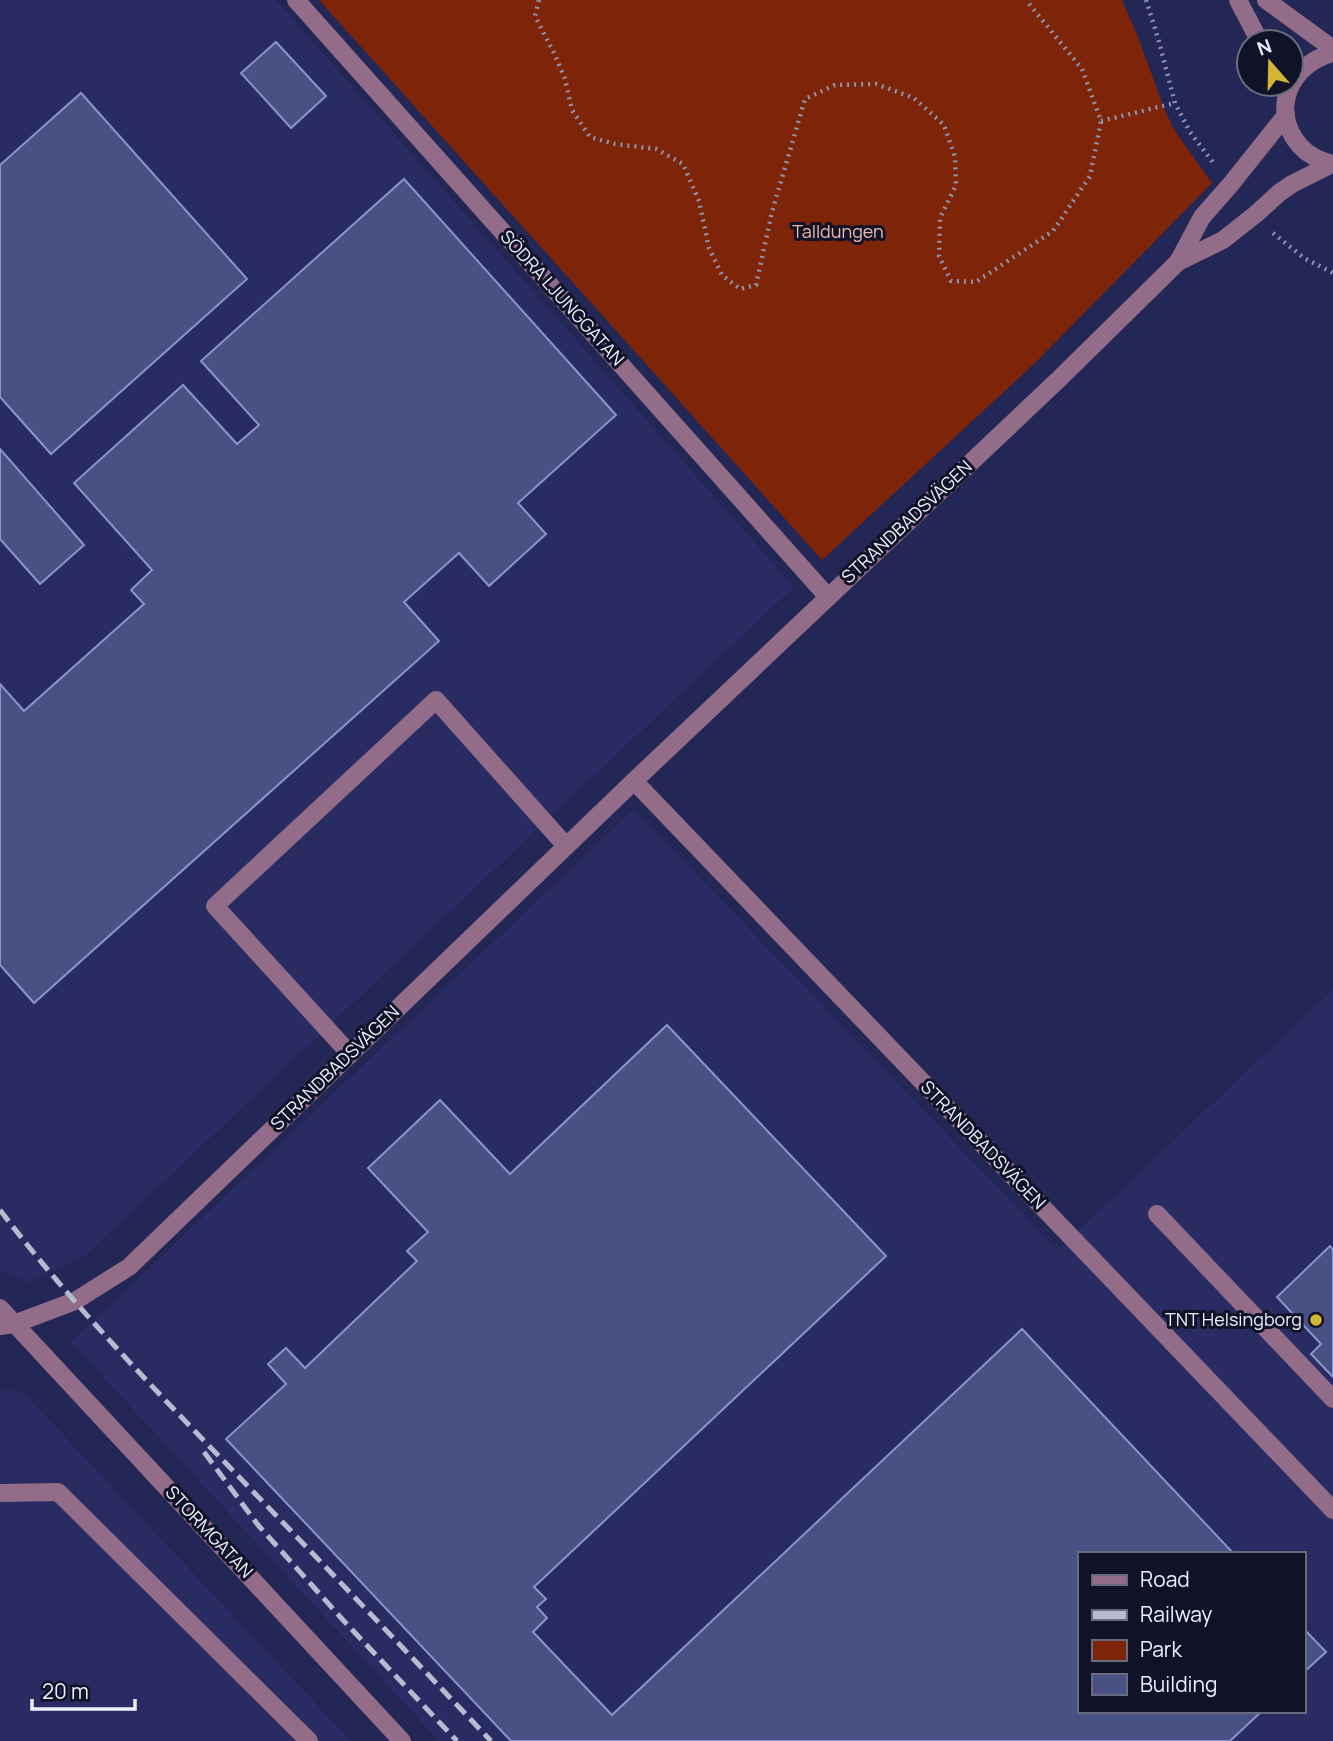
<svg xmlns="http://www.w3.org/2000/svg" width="1333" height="1741" font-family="Manrope,sans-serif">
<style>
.built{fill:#282c63;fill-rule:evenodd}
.green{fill:#7d2409}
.building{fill:#495084;stroke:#8a94cd;stroke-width:2}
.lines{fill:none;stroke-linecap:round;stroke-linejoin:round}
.path{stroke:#9093af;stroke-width:4.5;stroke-dasharray:2 5;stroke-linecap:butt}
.minor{stroke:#936c89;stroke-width:18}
.rail{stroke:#b7bbd0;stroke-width:5;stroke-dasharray:14 7;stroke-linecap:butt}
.poi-dot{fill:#d3b635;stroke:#101328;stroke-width:2.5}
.labels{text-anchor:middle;stroke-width:6;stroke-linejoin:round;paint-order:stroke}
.park-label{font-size:18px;fill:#f2b9a9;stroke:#101328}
.street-label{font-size:18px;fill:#edf0fc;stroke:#101328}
.poi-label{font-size:18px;fill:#edf0fc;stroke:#101328;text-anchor:end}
</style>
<rect width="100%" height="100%" fill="#232756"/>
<g class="built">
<path d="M0,0H276L794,587L84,1257L27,1282L0,1271Z"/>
<path d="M634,809L1058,1250L1333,989V1741H439L71,1342ZM1079,1554H1303V1711H1079Z"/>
<path d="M0,1391H22L351,1741H0Z"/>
</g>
<path class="green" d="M319,0H1122L1138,37L1165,111L1175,131L1212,183L1035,363L822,560Z"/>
<g class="building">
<path d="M276,42L326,96L291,128L241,73Z"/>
<path d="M81,93L247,279L51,454L0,397V165Z"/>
<path d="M404,179L616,415L518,503L546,534L489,586L459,553L404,602L439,641L34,1003L0,965V684L24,711L144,604L131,590L152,570L74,483L183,385L237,444L259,425L201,361Z"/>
<path d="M0,449L84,545L40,584L0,539Z"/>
<path d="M667,1025L886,1256L534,1587L546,1599L537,1607L547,1618L533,1632L612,1715L1022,1329L1234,1554H1079V1711H1262L1230,1741H511L226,1439L286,1384L268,1364L286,1348L305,1368L417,1261L407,1251L428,1232L368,1168L440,1100L510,1174Z"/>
<path d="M1330,1246L1333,1250V1377L1311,1354L1321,1344L1277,1297Z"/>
<path d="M1303,1628L1326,1652L1303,1673Z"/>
</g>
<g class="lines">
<g class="path">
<path d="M539,0L535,16L554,53L565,79L572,110L590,137L615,144L656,149L683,164L699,201L709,248L722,275L740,289L756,285L772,212L805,99L835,85L876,84L914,98L944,125L955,157L956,185L940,218L939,256L951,281L976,282L1053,231L1090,176L1101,121L1082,69L1026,0"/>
<path d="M1146,0L1158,38L1175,103L1190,132L1215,165"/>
<path d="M1101,121L1175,103"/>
<path d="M1273,233L1304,258L1333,273"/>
</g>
<g class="minor">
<path d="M296,0L828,597"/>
<path d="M1238,0L1260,42"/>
<path d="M1266,0L1333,49"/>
<path d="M1333,53C1290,64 1269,110 1300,146C1309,156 1321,161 1333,164"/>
<path d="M1178,262L1223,240L1256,214L1279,193L1292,184L1332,164"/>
<path d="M634,781L1333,1510"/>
<path d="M350,1054L215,906L436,700L566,846"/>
<path d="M1157,1214L1333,1399"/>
<path d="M0,1308L402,1741"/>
<path d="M0,1326L14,1324L75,1301L129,1267L634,781L1058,380L1178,262L1202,217L1231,184L1286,115"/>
<path d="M0,1493L58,1492L309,1741"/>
</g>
<g class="rail">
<path d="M0,1210C73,1306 158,1393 241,1479C325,1566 408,1653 491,1741"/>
<path d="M204,1452L258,1525L343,1620L457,1741"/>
</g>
</g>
<circle class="poi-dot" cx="1316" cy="1320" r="7"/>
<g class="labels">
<g class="park-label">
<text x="838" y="238">Talldungen</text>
</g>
<g class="street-label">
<text transform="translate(562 298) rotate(48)" y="6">SÖDRA LJUNGGATAN</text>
<text transform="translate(907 522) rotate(-43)" y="6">STRANDBADSVÄGEN</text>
<text transform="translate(335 1068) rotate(-44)" y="6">STRANDBADSVÄGEN</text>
<text transform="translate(983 1145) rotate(46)" y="6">STRANDBADSVÄGEN</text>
<text transform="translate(209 1532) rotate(47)" y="6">STORMGATAN</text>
</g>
<g class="poi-label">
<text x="1302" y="1326">TNT Helsingborg</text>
</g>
</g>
<rect x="1078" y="1552" width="228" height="161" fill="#101328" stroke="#686b7d" stroke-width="2"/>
<rect x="1092" y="1575" width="35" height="10" fill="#936c89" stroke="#686b7d" stroke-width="2"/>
<text x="1140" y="1587" font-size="21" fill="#edf0fc">Road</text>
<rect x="1092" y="1610" width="35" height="10" fill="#b7bbd0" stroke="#686b7d" stroke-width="2"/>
<text x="1140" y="1622" font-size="21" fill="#edf0fc">Railway</text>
<rect x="1092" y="1640" width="35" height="21" fill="#7d2409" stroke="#686b7d" stroke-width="2"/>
<text x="1140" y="1657" font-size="21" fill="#edf0fc">Park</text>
<rect x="1092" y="1674" width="35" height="21" fill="#495084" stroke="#686b7d" stroke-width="2"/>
<text x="1140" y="1692" font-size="21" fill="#edf0fc">Building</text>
<g transform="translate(1270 63) rotate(340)"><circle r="33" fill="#101328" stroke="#686b7d" stroke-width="2"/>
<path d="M0-5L12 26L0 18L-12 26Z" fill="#d3b635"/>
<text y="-10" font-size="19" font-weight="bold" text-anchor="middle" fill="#edf0fc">N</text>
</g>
<path d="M32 1699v10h103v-10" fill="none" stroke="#edf0fc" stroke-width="3.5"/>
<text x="42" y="1699" font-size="21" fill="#edf0fc" stroke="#101328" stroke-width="5" paint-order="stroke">20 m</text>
</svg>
